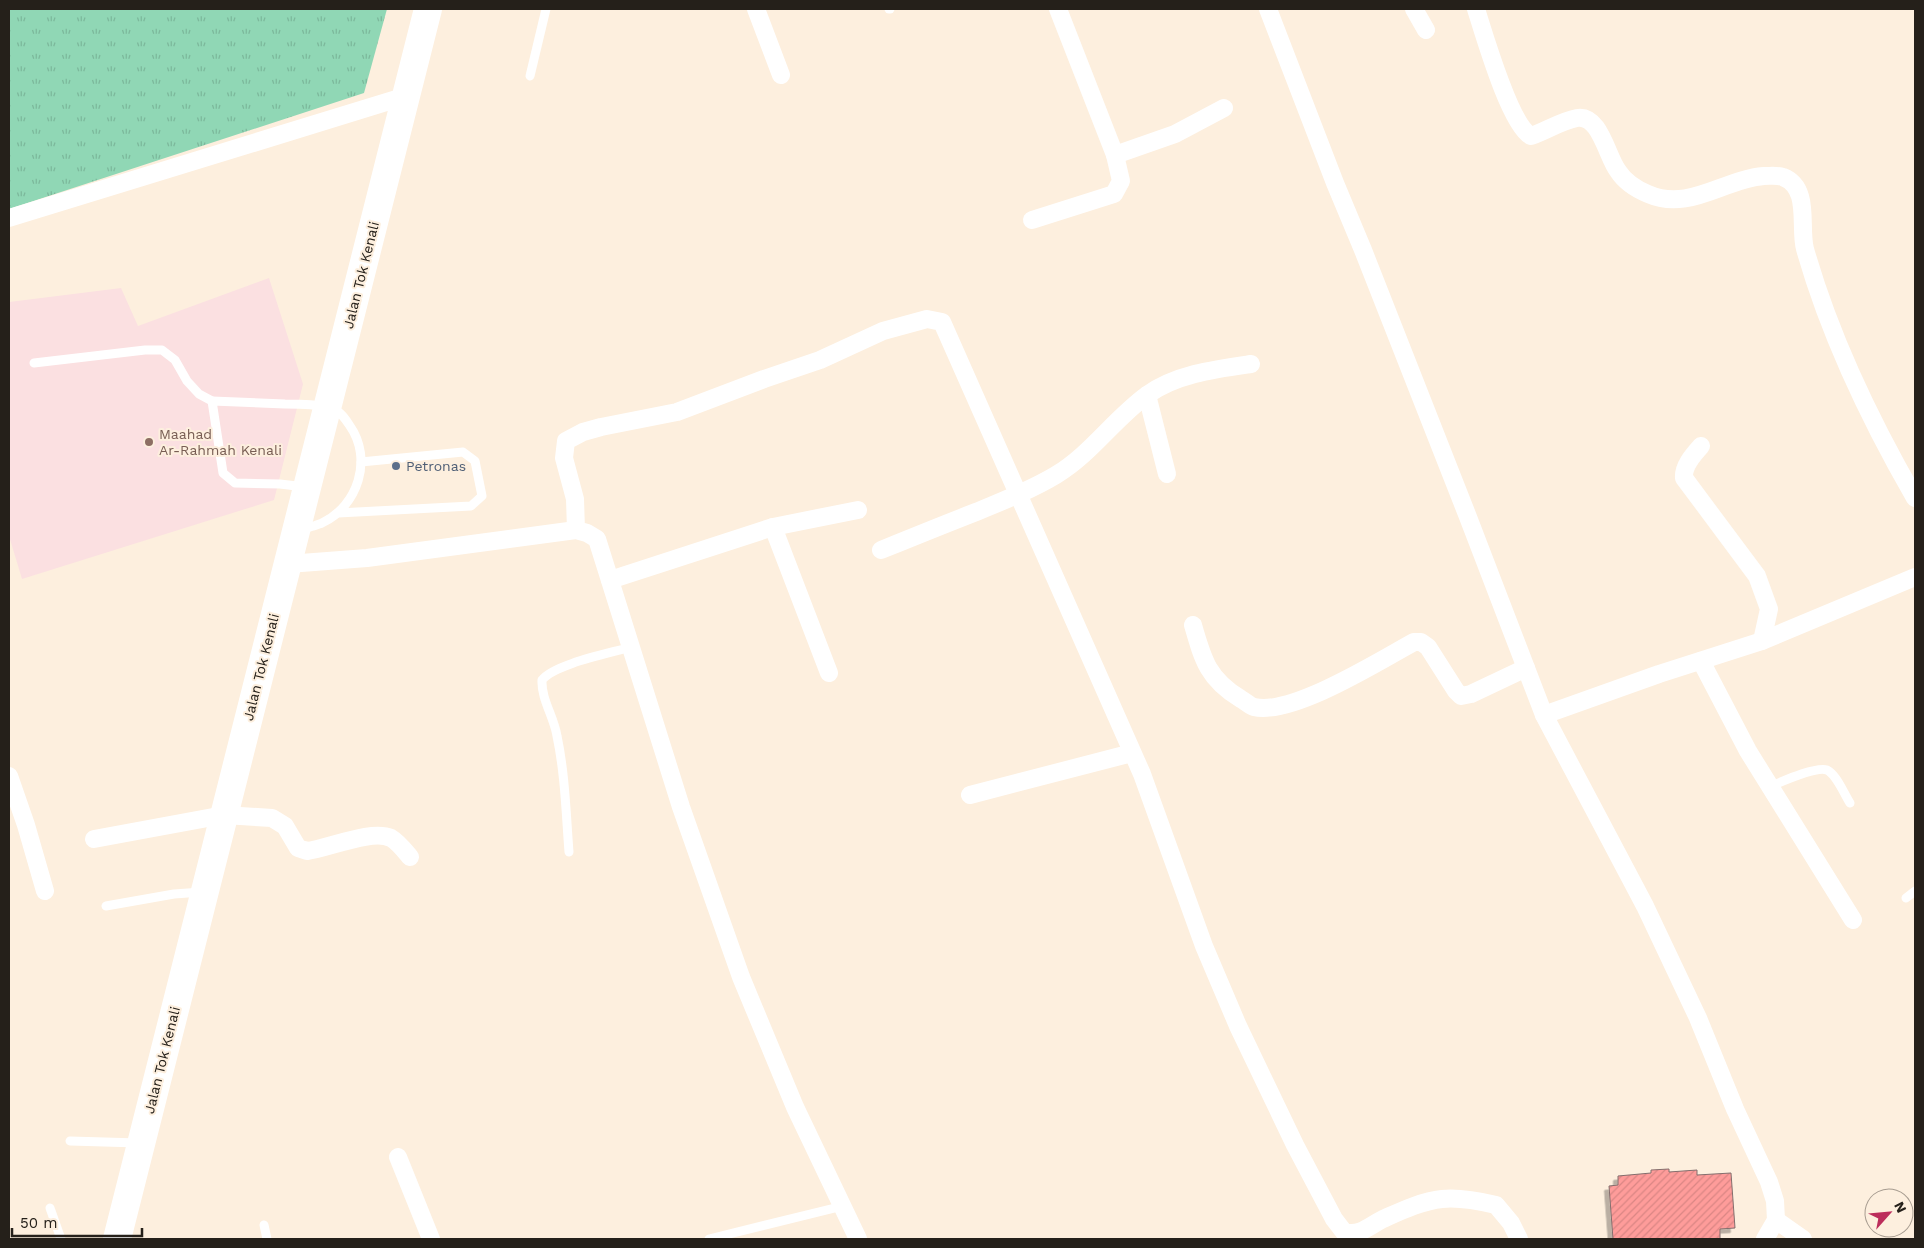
<svg xmlns="http://www.w3.org/2000/svg" width="1924" height="1248" font-family="'Work Sans',sans-serif">
<style>
.education{fill:#fbe0e1}
.grass{fill:url(#grass-tufts)}
.building{fill:url(#building-hatch);stroke:#836e6d;filter:url(#shadow)}
.lines{fill:none;stroke-linecap:round;stroke-linejoin:round}
.service{stroke:#fff;stroke-width:9}
.minor{stroke:#fff;stroke-width:18}
.primary{stroke:#fff;stroke-width:28}
.education-dot{fill:#8d6e63;stroke:#fdefde;stroke-width:2}
.service-dot{fill:#5c6f8a;stroke:#fdefde;stroke-width:2}
.labels{text-anchor:middle;stroke-width:4;stroke-linejoin:round;paint-order:stroke}
.street-label{font-size:14px;fill:#25201a;stroke:#fdefde}
.education-label{font-size:14px;fill:#785e54;stroke:#fdefde;text-anchor:start}
.service-label{font-size:14px;fill:#4e5e75;stroke:#fdefde;text-anchor:start}
</style>
<defs>
<pattern id="grass-tufts" width="24" height="20" patternUnits="userSpaceOnUse" patternTransform="scale(1.25)"><rect width="24" height="20" fill="#90d7b5"/><path d="M3 7l-1-3M5 7V3M7 7l1-3M15 17l-1-3M17 17v-4M19 17l1-3" fill="none" stroke="#7cb89b"/></pattern>
<pattern id="building-hatch" width="6" height="6" patternUnits="userSpaceOnUse" patternTransform="scale(1.25)"><rect width="6" height="6" fill="#fe9c9a"/><path d="M-1 1l2-2M0 6l6-6M5 7l2-2" fill="none" stroke="#da8684"/></pattern>
<filter id="shadow"><feDropShadow dx="-4.5" dy="4.5" stdDeviation="0" flood-color="#0004"/></filter>
</defs>
<rect width="100%" height="100%" fill="#fdefde"/>
<path class="education" d="M269,278L303,384L274,500L22,579L9,536V302L121,288L138,326Z"/>
<path class="grass" d="M9,9H387L364,93L9,209Z"/>
<path class="building" d="M1669,1169V1172L1697,1170V1175L1731,1173L1735,1228L1720,1229V1239H1613L1609,1186L1618,1185V1176L1651,1173V1170Z"/>
<g class="lines">
<g class="service">
<path d="M889,9H890"/>
<path d="M530,76L546,9"/>
<path d="M34,363L145,350H162L175,360L187,381L199,394L212,401"/>
<path d="M338,513L471,506L482,496L475,461L463,452L361,462"/>
<path d="M300,526C308,529 314,526 322,523C358,506 373,459 350,426C346,420 341,412 335,410C320,404 301,404 285,404C261,403 237,402 212,401L223,473L235,483L280,484L305,487"/>
<path d="M1769,787C1781,782 1816,766 1827,770C1837,775 1844,794 1850,803"/>
<path d="M569,852C566,813 565,774 557,736C554,717 541,699 542,680C554,664 611,653 631,647"/>
<path d="M1906,898L1915,891"/>
<path d="M106,906L174,894L202,892"/>
<path d="M70,1141L139,1143"/>
<path d="M50,1208L61,1239"/>
<path d="M264,1225L267,1239"/>
<path d="M709,1239L843,1206"/>
</g>
<g class="minor">
<path d="M756,9L781,75"/>
<path d="M1058,9L1115,155L1175,134L1224,108"/>
<path d="M1268,9L1335,183L1363,250L1468,517L1544,715L1645,906L1698,1018L1735,1109L1769,1182L1775,1201L1776,1220L1765,1239"/>
<path d="M1414,9L1426,30"/>
<path d="M1476,9C1484,34 1510,125 1531,136C1546,131 1561,121 1577,118C1600,114 1607,157 1618,171C1625,182 1636,189 1648,194C1689,212 1724,179 1764,176C1771,176 1777,175 1783,177C1811,188 1799,227 1805,249C1830,337 1870,420 1915,498"/>
<path d="M9,218L406,96"/>
<path d="M1032,220L1114,194L1121,181L1115,155"/>
<path d="M1147,395L1167,474"/>
<path d="M1701,446C1693,455 1683,466 1684,478L1757,576L1769,609L1762,641"/>
<path d="M773,527L829,673"/>
<path d="M576,530L575,499L564,458L566,441L583,432L601,427L677,412L764,379L820,360L883,331L927,319L942,322L1142,774L1204,946L1238,1026L1295,1145L1334,1219L1344,1232C1361,1236 1369,1226 1383,1219C1401,1211 1422,1201 1442,1199C1460,1197 1479,1201 1496,1205L1511,1223L1519,1239"/>
<path d="M881,550C913,537 945,524 976,512C1003,501 1031,490 1056,475C1091,454 1114,419 1147,395C1176,374 1216,369 1251,364"/>
<path d="M288,564L367,558L576,530L587,533L597,539L681,807L741,977L795,1107L858,1239"/>
<path d="M610,580L773,527L858,510"/>
<path d="M1193,625C1203,660 1208,679 1241,699C1245,701 1250,706 1254,707C1292,716 1379,661 1414,642H1421L1428,647L1456,691L1461,696L1471,694L1526,668"/>
<path d="M1701,661L1748,751L1853,920"/>
<path d="M1544,715L1659,674L1762,641L1915,577"/>
<path d="M9,776L26,825L45,891"/>
<path d="M970,795L1132,753"/>
<path d="M94,839L224,815L272,818L285,826L298,848L307,851C329,848 372,829 391,838C398,842 405,851 410,857"/>
<path d="M398,1157L431,1239"/>
<path d="M1776,1220L1803,1239"/>
</g>
<path class="primary" d="M117,1239L428,9"/>
</g>
<circle class="education-dot" cx="149" cy="442" r="5"/>
<circle class="service-dot" cx="396" cy="466" r="5"/>
<g class="labels">
<g class="street-label">
<text transform="translate(361 275) rotate(-76)" y="5">Jalan Tok Kenali</text>
<text transform="translate(261 667) rotate(-76)" y="5">Jalan Tok Kenali</text>
<text transform="translate(162 1060) rotate(-76)" y="5">Jalan Tok Kenali</text>
</g>
<g class="education-label">
<text x="159" y="439">Maahad<tspan x="159" dy="16">Ar-Rahmah Kenali</tspan></text>
</g>
<g class="service-label">
<text x="406" y="471">Petronas</text>
</g>
</g>
<rect width="1924" height="1248" fill="none" stroke="#25201a" stroke-width="20"/>
<g transform="translate(1889 1213) rotate(63)"><circle r="24" fill="#fdefde" stroke="#a79c90"/>
<path d="M0-4L9 19L0 12L-9 19Z" fill="#bc2d5b"/>
<text y="-8" font-size="14" font-weight="bold" text-anchor="middle" fill="#25201a">N</text>
</g>
<path d="M12 1228v8h130v-8" fill="none" stroke="#25201a" stroke-width="2.5"/>
<text x="20" y="1228" font-size="15" fill="#25201a" stroke="#fdefde" stroke-width="4" paint-order="stroke">50 m</text>
</svg>
